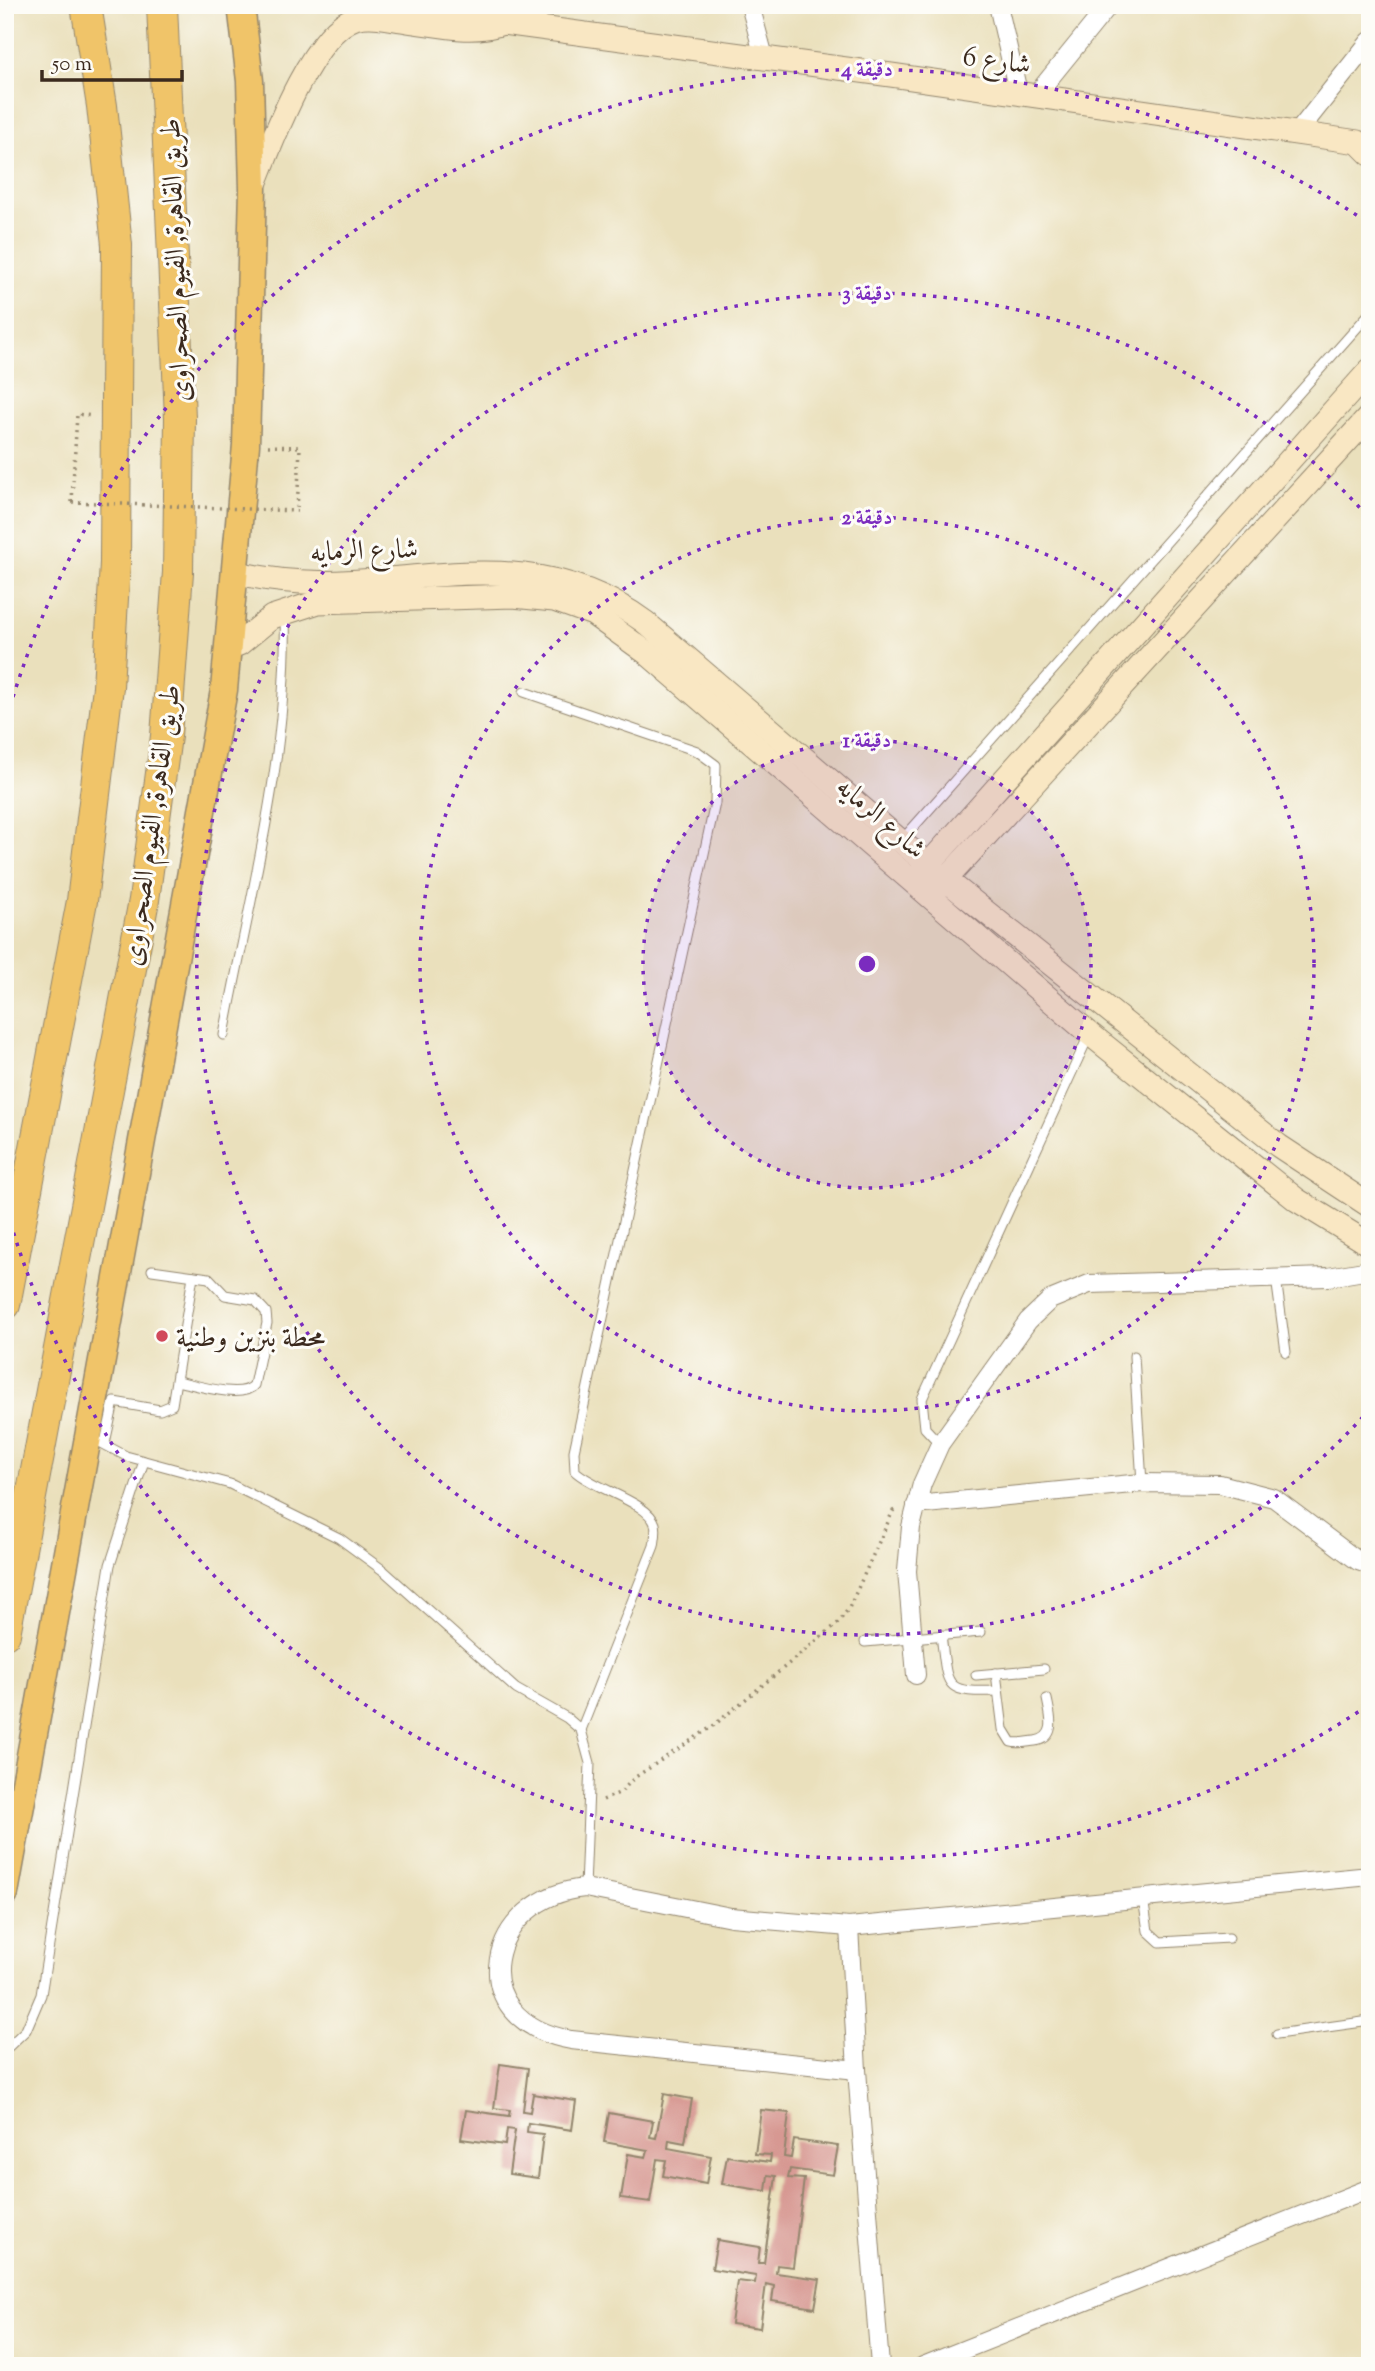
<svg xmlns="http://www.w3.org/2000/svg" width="1375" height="2371" font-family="'Sorts Mill Goudy',Amiri,serif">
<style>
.building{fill:#d79892}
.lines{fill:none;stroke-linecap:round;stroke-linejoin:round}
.lane-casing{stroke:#92856d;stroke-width:11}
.street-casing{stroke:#92856d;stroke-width:20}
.secondary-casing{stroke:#92856d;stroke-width:25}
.primary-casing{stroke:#92856d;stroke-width:29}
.highway-casing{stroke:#92856d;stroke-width:32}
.path{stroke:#92856d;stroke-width:3.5;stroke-dasharray:2 5;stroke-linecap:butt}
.lane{stroke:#fff;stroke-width:9}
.street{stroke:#fff;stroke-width:18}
.secondary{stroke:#f9e7c3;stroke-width:23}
.primary{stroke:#f0c469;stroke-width:26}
.highway{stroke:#f0c469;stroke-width:30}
.path-bridge{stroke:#92856d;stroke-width:3.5;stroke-dasharray:2 5;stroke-linecap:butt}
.ring{fill:none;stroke:#7b2cbf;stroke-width:3.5;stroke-dasharray:3.5 7}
.poi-dot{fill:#d1495b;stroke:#fdfcf7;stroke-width:2.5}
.labels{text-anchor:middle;stroke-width:6;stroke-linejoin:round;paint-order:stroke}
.street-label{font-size:28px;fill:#3b2a1e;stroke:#fdfcf7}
.poi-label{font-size:28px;fill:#3b2a1e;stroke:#fdfcf7;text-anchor:start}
.centre{fill:#7b2cbf;stroke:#fdfcf7;stroke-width:3.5}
.ring-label{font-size:21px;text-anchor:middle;font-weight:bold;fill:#7b2cbf;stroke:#fdfcf7;stroke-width:6;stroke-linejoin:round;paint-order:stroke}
</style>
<rect width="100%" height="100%" fill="#fdfcf7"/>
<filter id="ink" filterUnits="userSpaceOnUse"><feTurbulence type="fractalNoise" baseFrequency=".0143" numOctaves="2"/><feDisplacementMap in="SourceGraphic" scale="14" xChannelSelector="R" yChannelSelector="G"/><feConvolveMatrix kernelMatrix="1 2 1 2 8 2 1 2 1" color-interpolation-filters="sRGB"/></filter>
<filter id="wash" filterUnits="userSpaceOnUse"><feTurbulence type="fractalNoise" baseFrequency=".00686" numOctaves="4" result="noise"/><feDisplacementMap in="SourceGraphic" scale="28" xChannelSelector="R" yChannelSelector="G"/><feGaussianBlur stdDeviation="1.57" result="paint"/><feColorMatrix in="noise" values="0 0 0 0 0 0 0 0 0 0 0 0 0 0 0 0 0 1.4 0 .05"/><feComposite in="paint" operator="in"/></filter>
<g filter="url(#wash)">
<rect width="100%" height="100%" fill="#eae0bc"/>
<g id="blocks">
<g class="building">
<path d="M500,2064L528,2068L523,2111L530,2112L533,2094L576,2101L572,2130L528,2123L527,2132L543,2134L538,2178L509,2174L515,2130L507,2129L505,2145L461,2139L466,2110L509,2116L510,2110L494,2108Z"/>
<path d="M664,2094L692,2099L685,2143L669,2140L668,2148L711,2156L706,2184L663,2176L666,2160L657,2159L650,2202L621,2198L628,2154L646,2157L648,2150L604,2142L609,2113L653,2121L650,2137L656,2138Z"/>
<path d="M761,2110L789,2113L784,2157L791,2158L794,2140L838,2146L833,2175L790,2169L788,2178L804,2179L793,2267L777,2265L776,2273L820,2279L815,2308L772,2301L774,2286L766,2284L760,2328L731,2324L737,2281L755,2283L756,2276L712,2269L717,2240L760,2247L758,2263H764L776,2176L768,2175L766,2191L722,2184L727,2156L770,2162L771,2155L755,2154Z"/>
</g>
</g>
</g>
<g filter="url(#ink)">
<use href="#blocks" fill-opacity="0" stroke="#92856d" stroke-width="2"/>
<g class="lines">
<defs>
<g id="lane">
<path d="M524,692L697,751L716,765L715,803L574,1451L575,1471C594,1489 648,1502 655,1524C657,1531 655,1539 654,1546L581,1730"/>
<path d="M902,840L1370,313"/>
<path d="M224,1035C250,896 289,755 285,613"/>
<path d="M152,1270L209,1278L225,1295L255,1300L266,1312L267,1323L254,1385C242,1400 196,1385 177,1381"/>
<path d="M1276,1278L1286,1352"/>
<path d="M1134,1356L1142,1483"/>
<path d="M90,1437L126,1456L230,1484L339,1538L384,1571L516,1689L567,1718L581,1730L590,1763L585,1888"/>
<path d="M105,1443L114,1402L160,1410L172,1405L193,1276"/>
<path d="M940,1444L925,1428L922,1399L1089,1035"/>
<path d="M941,1635C948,1687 942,1693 998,1691"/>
<path d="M865,1642L981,1632"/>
<path d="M996,1673L1003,1729L1011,1742C1019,1744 1026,1742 1035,1741C1058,1738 1050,1715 1047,1699"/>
<path d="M976,1675L1044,1669"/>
<path d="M1143,1898L1148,1931L1160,1942L1229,1938"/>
<path d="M1277,2034L1370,2021"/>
<path d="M5,2050L26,2030L41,1995L110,1565L144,1461"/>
</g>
<g id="street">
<path d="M506,5L511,24"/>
<path d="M750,5L764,57"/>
<path d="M998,5L1018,92"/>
<path d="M1036,95L1109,5"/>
<path d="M1297,133L1370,41"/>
<path d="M916,1505L1142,1483L1220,1484L1274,1498L1358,1561L1370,1565"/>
<path d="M916,1675L907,1571L911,1527L922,1484L940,1444L1028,1321L1050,1300L1089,1284L1328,1277L1370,1270"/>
<path d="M849,1927L857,2070L880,2366"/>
<path d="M857,2070L571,2040C457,2019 488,1897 585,1888L731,1917L849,1927L1370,1876"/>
<path d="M923,2366L1370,2188"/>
</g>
<g id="secondary">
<path d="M415,5L475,13L503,23L891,75L1358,142L1370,154"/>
<path d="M255,184C271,144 312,32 355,18C372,13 391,19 408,21C439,25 473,34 503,23"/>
<path d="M235,572C379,610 510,524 645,622L946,880L1279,1146L1370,1206"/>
<path d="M228,648L239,644L272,617L318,602L513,596L554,600L593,614L647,653L1090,1034L1297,1200L1370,1245"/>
<path d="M920,874L1370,370"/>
<path d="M936,890L1370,416"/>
</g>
<path id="primary" d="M5,1893L224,690L246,445L253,189L250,81L241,5"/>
<g id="highway">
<path d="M5,1305L82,901L108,687L115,563L117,245L102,106L86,5"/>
<path d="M5,1634L144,900L166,736L178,572L180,418L162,5"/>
</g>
</defs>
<use href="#lane" class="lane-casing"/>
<use href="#street" class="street-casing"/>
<use href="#secondary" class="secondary-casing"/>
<use href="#primary" class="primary-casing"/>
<use href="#highway" class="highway-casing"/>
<g class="path">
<path d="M268,446L300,447L297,511"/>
<path d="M72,502L77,414L92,416"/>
<path d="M603,1800L621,1792L634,1778L713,1726L838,1623L849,1608L893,1511L898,1508"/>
</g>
<use href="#lane" class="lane"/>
<use href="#street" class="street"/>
<use href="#secondary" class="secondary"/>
<use href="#primary" class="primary"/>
<use href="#highway" class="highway"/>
<path class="path-bridge" d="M72,502L297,511"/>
</g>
</g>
<circle cx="867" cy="964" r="224" fill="#7b2cbf" fill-opacity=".12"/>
<g class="ring">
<circle cx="867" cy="964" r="224"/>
<circle cx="867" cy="964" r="447"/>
<path d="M1370 1409A671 671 0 1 1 1370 519"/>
<path d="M1367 1706A895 895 0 0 1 7 1211M7 717A895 895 0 0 1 1367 222"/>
</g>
<circle class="poi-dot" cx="162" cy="1336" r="7"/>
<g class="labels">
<g class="street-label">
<text transform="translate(997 59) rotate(8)" y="10">شارع 6</text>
<text transform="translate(174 260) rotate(-92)" y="10">طريق القاهرة, الفيوم الصحراوى</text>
<text transform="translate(364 549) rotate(-2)" y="10">شارع الرمايه</text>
<text transform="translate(882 817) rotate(41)" y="10">شارع الرمايه</text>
<text transform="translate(150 825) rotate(-82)" y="10">طريق القاهرة, الفيوم الصحراوى</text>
</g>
<g class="poi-label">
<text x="176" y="1346">محطة بنزين وطنية</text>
</g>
</g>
<circle cx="867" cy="964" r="10" class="centre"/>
<g class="ring-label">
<text x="867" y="76">4 دقيقة</text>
<text x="867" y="300">3 دقيقة</text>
<text x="867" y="524">2 دقيقة</text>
<text x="867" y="747">1 دقيقة</text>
</g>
<rect width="1375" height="2371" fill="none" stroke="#fdfcf7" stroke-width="28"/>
<path d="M42 70v10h140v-10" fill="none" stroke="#3b2a1e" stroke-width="3.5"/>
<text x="52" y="70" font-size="21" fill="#3b2a1e" stroke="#fdfcf7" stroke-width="5" paint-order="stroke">50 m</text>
</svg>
